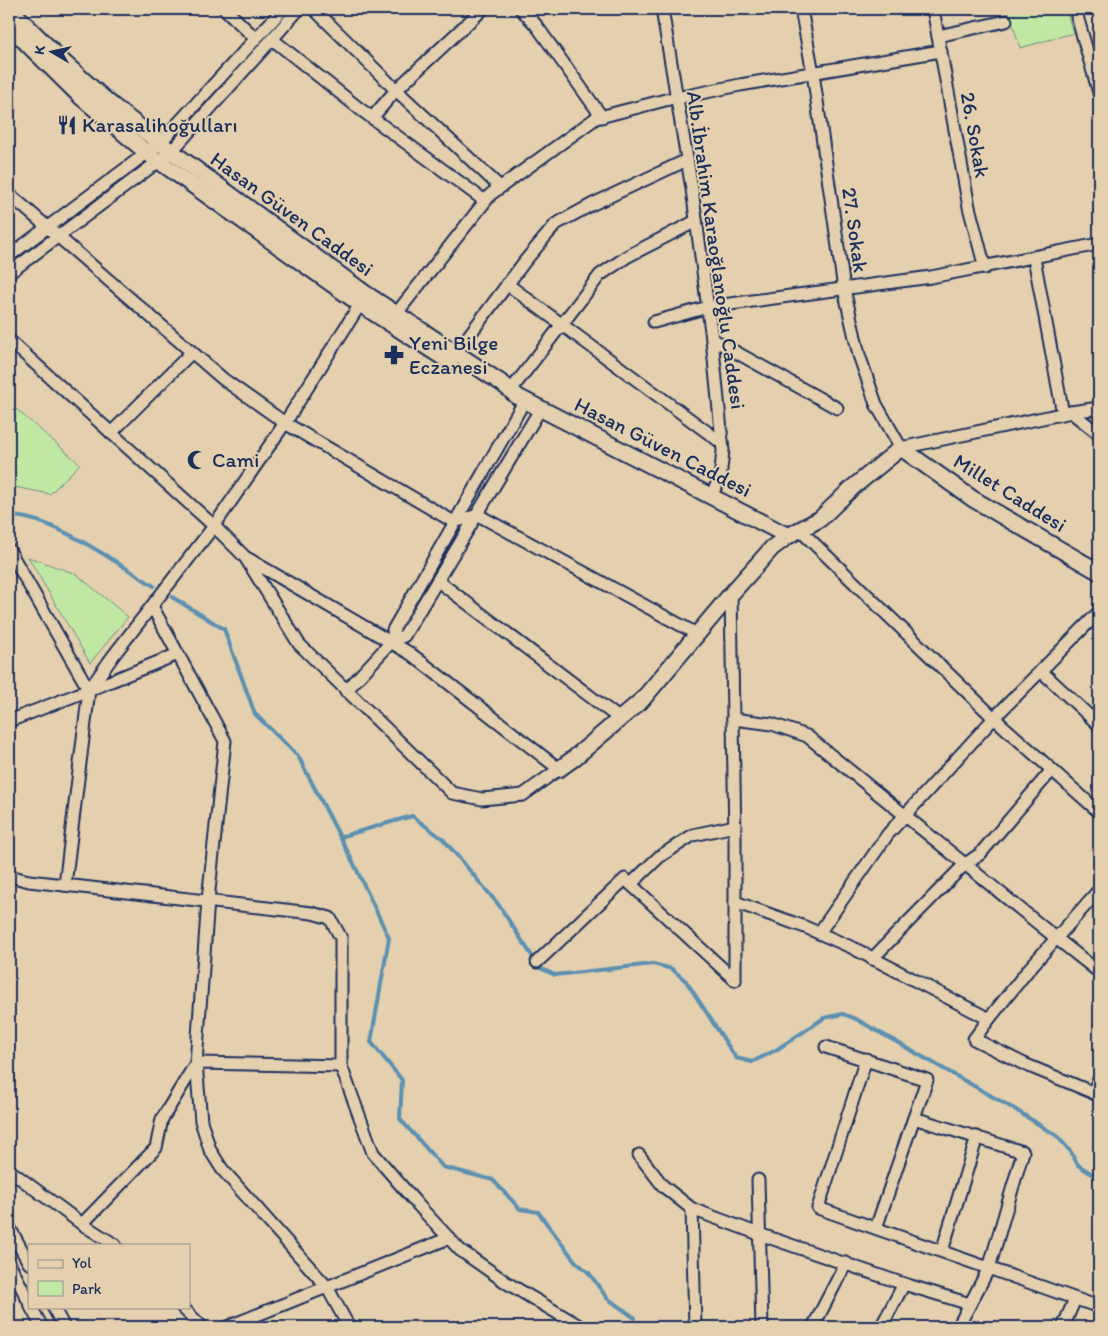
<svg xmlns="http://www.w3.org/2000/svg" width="1108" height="1336" font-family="Itim,sans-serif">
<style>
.green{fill:#c0e8a3;stroke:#6e8c80}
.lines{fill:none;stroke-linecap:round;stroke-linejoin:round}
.stream{stroke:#5c90b1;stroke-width:4}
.minor-casing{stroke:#1b2f5e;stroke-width:15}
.tertiary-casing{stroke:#1b2f5e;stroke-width:19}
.minor{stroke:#e4d0ae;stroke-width:11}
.tertiary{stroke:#e4d0ae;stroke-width:15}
.labels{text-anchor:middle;stroke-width:4;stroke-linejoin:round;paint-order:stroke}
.poi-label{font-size:21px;fill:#1b2f5e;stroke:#e4d0ae;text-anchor:start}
.street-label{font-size:21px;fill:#1b2f5e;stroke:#e4d0ae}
</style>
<rect width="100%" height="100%" fill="#e4d0ae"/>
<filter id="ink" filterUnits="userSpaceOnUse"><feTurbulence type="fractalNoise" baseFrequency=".02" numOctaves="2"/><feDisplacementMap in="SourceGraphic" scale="10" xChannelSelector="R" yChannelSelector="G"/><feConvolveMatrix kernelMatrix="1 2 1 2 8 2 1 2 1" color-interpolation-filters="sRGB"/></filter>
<g filter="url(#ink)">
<g class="green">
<path d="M1008,9H1066L1073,33L1020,48Z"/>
<path d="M9,403L80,464L50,494L9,486Z"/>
<path d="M28,557L76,574L128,617L90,663Z"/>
</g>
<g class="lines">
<g class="stream">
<path d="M9,516C51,515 118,564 154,586"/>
<path d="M172,597L224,629L255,714L298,756L354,864L389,938L371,1042L402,1080L400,1119L443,1167L493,1180L520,1209L538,1212L575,1261L589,1273L607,1298L635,1318"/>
<path d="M340,837L412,816L443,839L498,904L540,968L555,975L653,964L672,969L686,981L736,1058L752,1062L776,1050L824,1018L843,1014L856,1019L1016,1110L1057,1136L1071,1152L1078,1165L1092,1174L1099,1175"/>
</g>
<defs>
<g id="minor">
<path d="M225,9L255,38"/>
<path d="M314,9L396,90L500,187"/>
<path d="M521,9L536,25L602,117"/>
<path d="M662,9L692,189L712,339L723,451L720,479L711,495"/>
<path d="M801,9L813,73L844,289L859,355L876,404L901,448L1071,412L1099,408"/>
<path d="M933,9L969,207L985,268"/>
<path d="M1075,9L1099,93"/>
<path d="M938,36L1006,21"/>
<path d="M272,39L360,109L485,201"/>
<path d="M677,98L740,85L941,51"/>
<path d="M372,118L396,90L483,9"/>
<path d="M9,194L223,379L285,423L454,522L478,515L697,634"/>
<path d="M9,256L160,143L283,9"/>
<path d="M1034,258L1063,414"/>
<path d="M9,273L171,152L299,9"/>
<path d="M507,284L722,443"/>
<path d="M392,319L491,194L596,118L677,97"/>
<path d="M654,322L708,307L931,277L1099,244"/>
<path d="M712,339L837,408"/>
<path d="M9,340L214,526L245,557L411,654L559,769L523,795L482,799L452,793L299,644L245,557"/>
<path d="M455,354L525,261L556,224L593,204L687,160"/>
<path d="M511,390L600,275L628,256L696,221"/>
<path d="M1071,412L1099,434"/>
<path d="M111,433L192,352"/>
<path d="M800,530L994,718L1099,612"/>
<path d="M9,550L89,690L65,885"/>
<path d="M438,581L620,719"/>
<path d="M731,594L735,842V980"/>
<path d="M152,606L225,741L208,900L196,1063L201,1121L210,1150L222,1169L327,1287L349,1327"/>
<path d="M394,639L393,630L525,400"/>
<path d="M1041,671L1099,725"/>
<path d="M89,690L178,654"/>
<path d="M346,691L394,639L404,636L541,408"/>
<path d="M733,719L772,724L807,736L1056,938L1099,972"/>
<path d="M9,721L89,690L113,656L214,526L285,423L364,298"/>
<path d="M9,876L29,881L312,913L330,918L341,938V1066L373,1153L418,1205L460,1250L507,1283L581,1327"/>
<path d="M631,884L659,857L693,835L735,826"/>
<path d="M735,902L805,927L853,948L989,1019L1029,969L1099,890"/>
<path d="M819,933L888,834L994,718L1099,812"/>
<path d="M872,959L964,865L980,854L1052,770"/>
<path d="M537,962L625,879L735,980"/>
<path d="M989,1019L974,1039L1024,1064L1099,1095"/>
<path d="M826,1047L927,1080L876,1228"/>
<path d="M866,1059L818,1208L1099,1307"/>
<path d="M1093,1093L1099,1079"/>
<path d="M914,1118L1023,1152L989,1268L958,1327"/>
<path d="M639,1155L663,1186L692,1209"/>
<path d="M9,1170L82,1224L115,1245"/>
<path d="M758,1180L762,1327"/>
<path d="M82,1224L156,1148L162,1119L196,1063L341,1066"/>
<path d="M9,1227L29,1263"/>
<path d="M942,1251L977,1137"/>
<path d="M9,1263L29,1302"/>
<path d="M904,1284L970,1304"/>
<path d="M31,1307L42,1327"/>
<path d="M53,1307L64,1327"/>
<path d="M182,1307L202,1327"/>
<path d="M227,1327L449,1238"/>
<path d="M695,1327L692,1209L759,1234L904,1284L881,1327"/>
<path d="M813,1327L846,1263"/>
<path d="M1063,1327L1075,1299"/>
</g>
<g id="tertiary">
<path d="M10,9L60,59L109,103L160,143L366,294L503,384L518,397L788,536"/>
<path d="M9,26L81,97L146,152L360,304L450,362"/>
<path d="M559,769L573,759L642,700L731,594L772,548L788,536L820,519L852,488L901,448L973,499L1099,572"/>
</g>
</defs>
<use href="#minor" class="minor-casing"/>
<use href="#tertiary" class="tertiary-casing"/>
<use href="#minor" class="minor"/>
<use href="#tertiary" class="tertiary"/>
</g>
</g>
<defs>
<symbol id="restaurant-bare" viewBox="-9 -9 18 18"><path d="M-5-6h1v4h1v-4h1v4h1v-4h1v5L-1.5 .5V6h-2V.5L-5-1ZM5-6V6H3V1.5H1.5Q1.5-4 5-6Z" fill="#1b2f5e" stroke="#e4d0ae" stroke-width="2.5" paint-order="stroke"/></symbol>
<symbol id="pharmacy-bare" viewBox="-9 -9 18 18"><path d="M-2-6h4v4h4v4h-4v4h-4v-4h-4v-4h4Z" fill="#1b2f5e" stroke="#e4d0ae" stroke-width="2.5" paint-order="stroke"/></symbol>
<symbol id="mosque-bare" viewBox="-9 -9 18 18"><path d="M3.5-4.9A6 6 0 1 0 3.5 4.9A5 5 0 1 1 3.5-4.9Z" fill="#1b2f5e" stroke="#e4d0ae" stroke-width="2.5" paint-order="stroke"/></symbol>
</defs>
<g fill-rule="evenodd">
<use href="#restaurant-bare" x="53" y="111" width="28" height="28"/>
<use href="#pharmacy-bare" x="380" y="341" width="28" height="28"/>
<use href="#mosque-bare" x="183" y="446" width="28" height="28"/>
</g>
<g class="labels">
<g class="poi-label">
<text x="82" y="132">Karasalihoğulları</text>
<text x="409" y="350">Yeni Bilge<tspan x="409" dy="24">Eczanesi</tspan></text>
<text x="212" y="467">Cami</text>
</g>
<g class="street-label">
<text transform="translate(975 135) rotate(80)" y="7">26. Sokak</text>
<text transform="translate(292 214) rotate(36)" y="7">Hasan Güven Caddesi</text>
<text transform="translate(855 230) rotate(82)" y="7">27. Sokak</text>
<text transform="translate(716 250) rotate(82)" y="7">Alb.İbrahim Karaoğlanoğlu Caddesi</text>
<text transform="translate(663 447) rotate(27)" y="7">Hasan Güven Caddesi</text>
<text transform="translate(1010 493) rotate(32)" y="7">Millet Caddesi</text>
</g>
</g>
<rect width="1108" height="1336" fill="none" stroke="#e4d0ae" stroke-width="30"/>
<rect x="15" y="15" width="1078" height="1306" fill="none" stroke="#1b2f5e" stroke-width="2" filter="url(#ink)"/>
<rect x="28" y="1244" width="162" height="65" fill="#e4d0ae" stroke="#94908e"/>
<rect x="38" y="1260" width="25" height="8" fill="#e4d0ae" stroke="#94908e"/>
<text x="72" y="1268" font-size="15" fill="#1b2f5e">Yol</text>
<rect x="38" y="1281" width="25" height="15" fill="#c0e8a3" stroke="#94908e"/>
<text x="72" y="1294" font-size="15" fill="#1b2f5e">Park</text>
<g transform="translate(52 52) rotate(279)" stroke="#e4d0ae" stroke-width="4" paint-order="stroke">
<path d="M0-4L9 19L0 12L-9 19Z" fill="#1b2f5e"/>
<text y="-8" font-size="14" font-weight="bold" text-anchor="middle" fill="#1b2f5e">K</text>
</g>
</svg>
